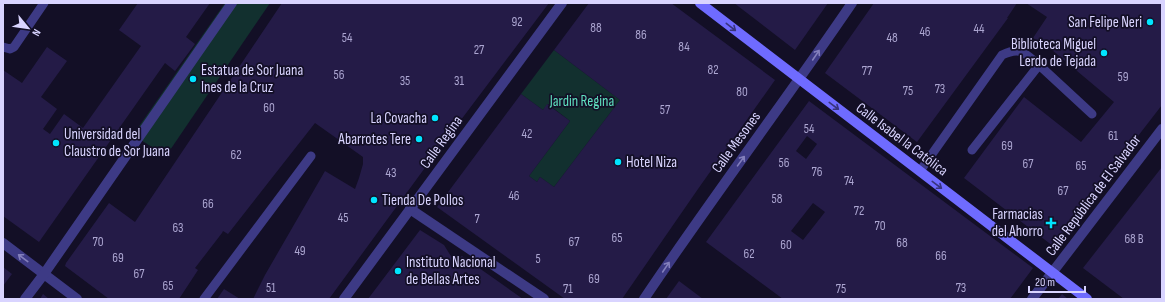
<svg xmlns="http://www.w3.org/2000/svg" width="1165" height="302" font-family="'Sofia Sans Condensed',sans-serif">
<style>
.green{fill:#12302f}
.building{fill:#241b47;fill-rule:evenodd}
.lines{fill:none;stroke-linecap:round;stroke-linejoin:round}
.lane{stroke:#3d3a85;stroke-width:9}
.street{stroke:#3d3a85;stroke-width:10}
.secondary{stroke:#6f6bff;stroke-width:10}
.oneway{stroke:#38347d}
.oneway2{stroke:#837fbc}
.poi-dot{fill:#00e5ff;stroke:#130f26;stroke-width:1.5}
.labels{text-anchor:middle;stroke-width:3.5;stroke-linejoin:round;paint-order:stroke}
.number-label{font-size:13px;fill:#aca6d1}
.poi-label{font-size:15px;fill:#d9d4ff;stroke:#130f26;text-anchor:end}
.park-label{font-size:15px;fill:#5fe0c0;stroke:#130f26}
.street-label{font-size:15px;fill:#d9d4ff;stroke:#130f26}
</style>
<rect width="100%" height="100%" fill="#130f26"/>
<g class="green">
<path d="M225,3H270L166,156L133,135Z"/>
<path d="M554,50L620,100L554,187L540,177L537,182L529,176L570,121L548,104L543,110L521,94Z"/>
</g>
<g class="building">
<path d="M138,3H210L186,37L195,44L175,71L165,63L39,242L3,216V70L22,83L47,47L67,61L41,97L57,109L43,129L50,134L64,114L83,128L141,46L119,30Z"/>
<path d="M282,3H549L427,165L329,299H253L265,275L325,171L355,189L359,178L363,164V157L315,123L228,234L223,231L222,233L195,268L198,270L179,299H109L65,266L66,263L109,203L135,222Z"/>
<path d="M589,3H671L775,80L698,189L622,299H565L437,207L521,94L543,110L547,104L570,121L529,176L537,182L540,177L554,187L620,100L554,50Z"/>
<path d="M734,3H828L795,50Z"/>
<path d="M874,3H1017L1007,18H1008L917,142L825,73Z"/>
<path d="M1026,3H1162V105L1053,246L964,178L1024,97L1081,142L1114,102L1052,50L1033,38L1047,17Z"/>
<path d="M809,101L1033,268L1010,299H783L706,242ZM807,136L817,144L806,159L796,151ZM813,203L825,212L803,240L791,231Z"/>
<path d="M1162,167V299H1124L1083,268Z"/>
<path d="M420,230L444,245L454,261L462,256L523,299H368Z"/>
<path d="M3,267L12,274L3,286Z"/>
<path d="M679,281L703,299H666Z"/>
<path d="M224,289L240,299H217Z"/>
<path d="M43,294L49,299H40Z"/>
<path d="M1062,294L1068,299H1058Z"/>
</g>
<g class="lines">
<g class="lane">
<path d="M3,47L10,49L14,47L44,3"/>
<path d="M972,150L1039,65L1092,114"/>
<path d="M920,171L1002,55C1021,46 1024,53 1039,65"/>
<path d="M204,299L311,156"/>
</g>
<g class="street">
<path d="M410,209L544,299"/>
<path d="M3,243L77,299"/>
<path d="M25,299L44,274L232,3"/>
<path d="M344,299L562,3"/>
<path d="M644,299C711,199 784,103 852,3"/>
<path d="M1032,299L1162,129"/>
</g>
<path class="secondary" d="M700,3L1087,299"/>
</g>
<defs><path id="oneway-shaft" d="M-6 0H5M1.5-3L5.5 0L1.5 3" fill="none" stroke-width="1.6" stroke-linecap="round" stroke-linejoin="round"/></defs>
<g class="oneway">
<use href="#oneway-shaft" transform="translate(731 27) rotate(38)"/>
<use href="#oneway-shaft" transform="translate(834 106) rotate(37)"/>
<use href="#oneway-shaft" transform="translate(937 185) rotate(37)"/>
</g>
<g class="oneway2">
<use href="#oneway-shaft" transform="translate(816 55) rotate(-56)"/>
<use href="#oneway-shaft" transform="translate(741 161) rotate(-54)"/>
<use href="#oneway-shaft" transform="translate(23 258) rotate(-143)"/>
<use href="#oneway-shaft" transform="translate(666 267) rotate(-56)"/>
</g>
<g class="poi-dot">
<circle cx="1150" cy="22" r="4"/>
<circle cx="1104" cy="53" r="4"/>
<circle cx="193" cy="79" r="4"/>
<circle cx="435" cy="118" r="4"/>
<circle cx="419" cy="139" r="4"/>
<circle cx="56" cy="143" r="4"/>
<circle cx="618" cy="162" r="4"/>
<circle cx="374" cy="200" r="4"/>
<path d="M1049 217h4v4h4v4h-4v4h-4v-4h-4v-4h4z"/>
<circle cx="398" cy="271" r="4"/>
</g>
<g class="labels">
<g class="number-label">
<text x="517" y="26">92</text>
<text x="596" y="32">88</text>
<text x="979" y="33">44</text>
<text x="925" y="36">46</text>
<text x="641" y="39">86</text>
<text x="347" y="42">54</text>
<text x="892" y="42">48</text>
<text x="684" y="51">84</text>
<text x="479" y="54">27</text>
<text x="713" y="74">82</text>
<text x="867" y="75">77</text>
<text x="339" y="79">56</text>
<text x="1123" y="81">59</text>
<text x="405" y="85">35</text>
<text x="459" y="85">31</text>
<text x="940" y="93">73</text>
<text x="908" y="95">75</text>
<text x="742" y="96">80</text>
<text x="269" y="112">60</text>
<text x="665" y="114">57</text>
<text x="809" y="133">54</text>
<text x="527" y="138">42</text>
<text x="1113" y="140">61</text>
<text x="1007" y="150">69</text>
<text x="236" y="159">62</text>
<text x="784" y="167">56</text>
<text x="1028" y="168">67</text>
<text x="1081" y="170">65</text>
<text x="817" y="176">76</text>
<text x="391" y="177">43</text>
<text x="849" y="185">74</text>
<text x="1063" y="195">67</text>
<text x="514" y="200">46</text>
<text x="777" y="203">58</text>
<text x="208" y="208">66</text>
<text x="859" y="215">72</text>
<text x="343" y="222">45</text>
<text x="477" y="223">7</text>
<text x="880" y="230">70</text>
<text x="178" y="232">63</text>
<text x="617" y="242">65</text>
<text x="1134" y="243">68 B</text>
<text x="98" y="246">70</text>
<text x="574" y="246">67</text>
<text x="902" y="247">68</text>
<text x="786" y="249">60</text>
<text x="300" y="255">49</text>
<text x="749" y="258">62</text>
<text x="941" y="260">66</text>
<text x="118" y="262">69</text>
<text x="538" y="263">5</text>
<text x="139" y="278">67</text>
<text x="594" y="283">69</text>
<text x="168" y="290">65</text>
<text x="271" y="292">51</text>
<text x="961" y="292">73</text>
<text x="568" y="293">71</text>
<text x="841" y="293">75</text>
</g>
<g class="poi-label">
<text x="1142" y="27">San Felipe Neri</text>
<text x="1096" y="49">Biblioteca Miguel<tspan x="1096" dy="17">Lerdo de Tejada</tspan></text>
<text x="201" y="75" text-anchor="start">Estatua de Sor Juana<tspan x="201" dy="17">Ines de la Cruz</tspan></text>
<text x="427" y="123">La Covacha</text>
<text x="64" y="139" text-anchor="start">Universidad del<tspan x="64" dy="17">Claustro de Sor Juana</tspan></text>
<text x="411" y="144">Abarrotes Tere</text>
<text x="626" y="167" text-anchor="start">Hotel Niza</text>
<text x="382" y="205" text-anchor="start">Tienda De Pollos</text>
<text x="1043" y="219">Farmacias<tspan x="1043" dy="17">del Ahorro</tspan></text>
<text x="406" y="267" text-anchor="start">Instituto Nacional<tspan x="406" dy="17">de Bellas Artes</tspan></text>
</g>
<g class="park-label">
<text x="582" y="106">Jardin Regina</text>
</g>
<g class="street-label">
<text transform="translate(902 139) rotate(37)" y="5">Calle Isabel la Católica</text>
<text transform="translate(441 142) rotate(-54)" y="5">Calle Regina</text>
<text transform="translate(736 142) rotate(-54)" y="5">Calle Mesones</text>
<text transform="translate(1093 195) rotate(-53)" y="5">Calle República de El Salvador</text>
</g>
</g>
<rect width="1165" height="302" fill="none" stroke="#d9d4ff" stroke-width="8"/>
<g transform="translate(28 28) rotate(119)" stroke="#130f26" stroke-width="3" paint-order="stroke">
<path d="M0-3L7 15L0 10L-7 15Z" fill="#d9d4ff"/>
<text y="-6" font-size="11" font-weight="bold" text-anchor="middle" fill="#d9d4ff">N</text>
</g>
<path d="M1029 286v6h56v-6" fill="none" stroke="#d9d4ff" stroke-width="2"/>
<text x="1035" y="286" font-size="12" fill="#d9d4ff" stroke="#130f26" stroke-width="3" paint-order="stroke">20 m</text>
</svg>
